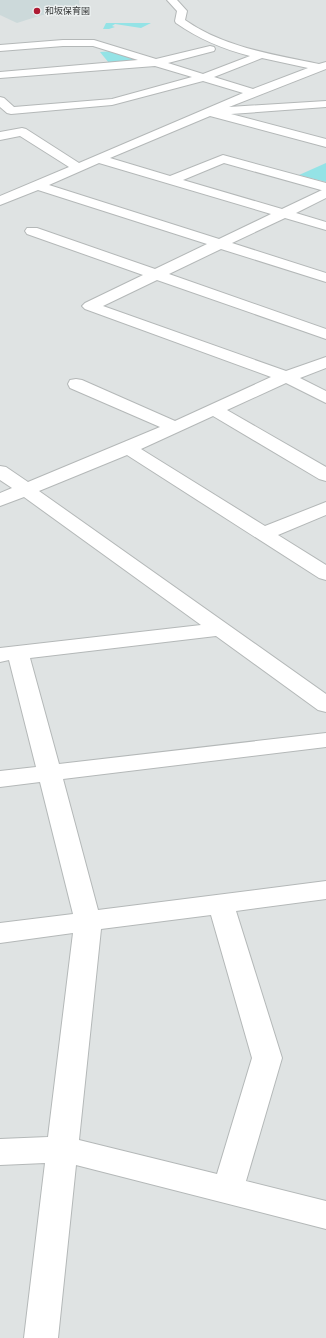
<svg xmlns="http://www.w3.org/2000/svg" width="326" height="1338" font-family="'DM Sans','Noto Sans JP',sans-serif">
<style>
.built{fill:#ccd9da}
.green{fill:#94e3e6}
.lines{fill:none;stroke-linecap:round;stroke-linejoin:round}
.minor-casing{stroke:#b4b8b8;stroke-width:2}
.minor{fill:#fff;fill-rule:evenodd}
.poi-dot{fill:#ae1a33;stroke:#ecf0f0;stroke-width:1.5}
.labels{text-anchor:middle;stroke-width:3;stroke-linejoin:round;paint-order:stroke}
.far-poi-label{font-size:9px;fill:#353737;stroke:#ecf0f0;text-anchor:start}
</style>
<rect width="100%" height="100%" fill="#dfe3e3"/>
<path class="built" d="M0,0H79L80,10L67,13L42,15L17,23L0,15Z"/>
<g class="green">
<path d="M106,23H151L141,28L115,24L112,26L115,27L109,29H103Z"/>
<path d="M114,51L134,58L131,61L109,63L100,52Z"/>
<path d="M326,163V182L299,175Z"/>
</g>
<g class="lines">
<defs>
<path id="minor" d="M167,0H177L187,11L185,20C225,48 273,54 319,64L326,62V69L229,107L326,101V107L231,114L326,139V147L210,116L110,158L170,176L223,155L326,183V198L296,213L326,222V230L285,218L232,243L326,273V282L221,249L169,274L326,329V339L157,280L103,306L286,371L326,357V368L300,378L326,391V403L286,383L227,410L326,467V481L319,479L213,416L141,449L265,526L326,502V515L278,535L326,565V580L319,578L127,455L39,491L326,694V712L318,710L216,636L30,658L59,764L326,733V747L63,779L98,910L326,881V899L236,911L282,1058L246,1181L326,1201V1229L76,1165L58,1338H24L45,1163L0,1165V1139L48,1137L73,933L0,943V923L73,914L40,782L0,787V771L36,767L9,660L0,662V648L201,625L24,497L0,506V493L12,488L0,480V466L6,467L28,482L160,427L70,388L68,384L70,380L76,379L82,380L175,421L271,377L85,309L82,306L85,303L143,275L27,234L25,231L27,228H37L155,269L207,244L38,190L0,205V196L69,167L20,136L0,140V132L22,128L26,129L79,163L243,93L203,81L112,105L11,114L7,113L0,107V97L4,98L14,107L112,99L192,77L155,66L0,78V72L138,60L93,46H63L0,51V45L63,40H94L156,59L210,46L214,47L215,49L214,51L168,63L203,74L250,56C223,49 199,39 176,23L175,21L177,11ZM262,58L308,68L253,89L214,77ZM99,163L271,214L219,239L49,185ZM224,163L321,190H322L282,209L183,180ZM211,915L252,1058L217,1174L79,1140L101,929Z"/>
</defs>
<use href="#minor" class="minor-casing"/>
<use href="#minor" class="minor"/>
</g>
<circle class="poi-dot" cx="37" cy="11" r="4"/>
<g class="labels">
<g class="far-poi-label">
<text x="45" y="14">和坂保育園</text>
</g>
</g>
</svg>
